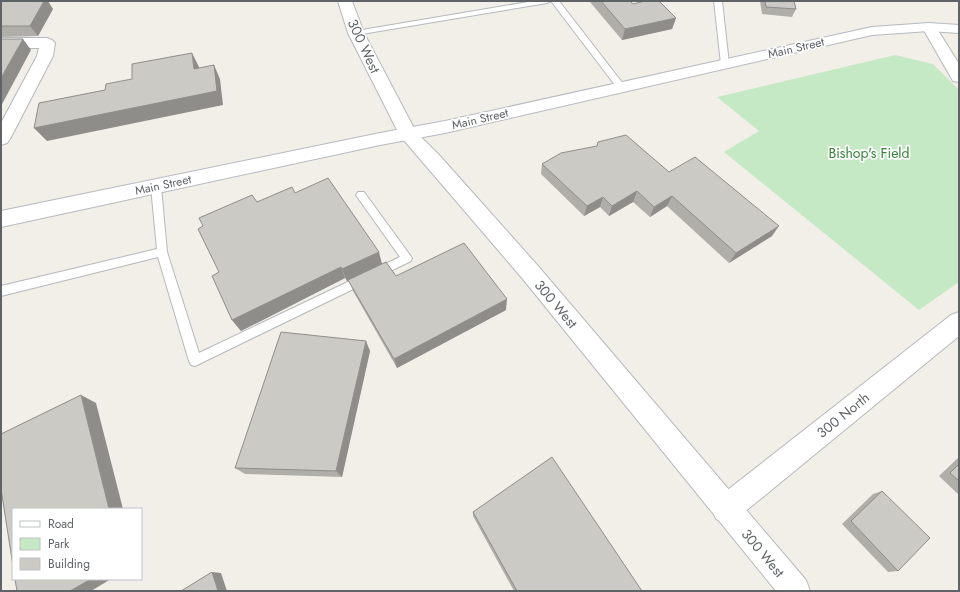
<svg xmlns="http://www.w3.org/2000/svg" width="960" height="592" font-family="Jost,sans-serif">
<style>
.green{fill:#c5e8c5}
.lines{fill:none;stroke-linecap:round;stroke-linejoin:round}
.service-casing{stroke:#b5b8bc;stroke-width:2}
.minor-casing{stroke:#b5b8bc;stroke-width:2}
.tertiary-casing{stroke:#b5b8bc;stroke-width:2}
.secondary-casing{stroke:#b6babf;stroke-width:2}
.service{fill:#fff;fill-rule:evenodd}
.minor{fill:#fff;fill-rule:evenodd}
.tertiary{fill:#fff;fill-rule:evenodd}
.secondary{fill:#fff;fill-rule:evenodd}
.wall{fill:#afaea9}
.shaded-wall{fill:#8f8d8a}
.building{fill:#cccac5;stroke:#8f8d8a}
.labels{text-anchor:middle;stroke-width:3.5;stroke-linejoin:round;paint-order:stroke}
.far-street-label{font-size:12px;fill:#5f6368;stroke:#fff}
.street-label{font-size:14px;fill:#5f6368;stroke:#fff}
.park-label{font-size:14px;fill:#348238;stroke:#fff}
</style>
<rect width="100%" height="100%" fill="#f1efe8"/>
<path class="green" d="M895,55L933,64L959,90V282L919,310L724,152L759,131L717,97Z"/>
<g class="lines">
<defs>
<g id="service">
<path d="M534,1H551L547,3L356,35L352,33L356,31Z"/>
<path d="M551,1H559L624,85L625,87L624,89H618Z"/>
<path d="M714,1H722L729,64L725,66L721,64Z"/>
<path d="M156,183L161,187L167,252L199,353L400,257L358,198L356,195L358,192H364L412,258L411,261L195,366L191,365L189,361L158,257L1,296V286L157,249L151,187Z"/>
</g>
<g id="minor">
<path d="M338,1H352L364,33L417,134L414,138L408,140L402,138L399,134L348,33Z"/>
<path d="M929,23L934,24L959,64V82L953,81L922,27L924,24Z"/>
<path d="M1,38H47L52,40L55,43L53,56L10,139L7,143L1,145V123L37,56L39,48H1Z"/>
<path d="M959,312V336L736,519L726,523L716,519L712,509L716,499L951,315Z"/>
</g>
<path id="tertiary" d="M408,128L414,130L440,156L538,266L806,580L810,591H776L522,278L402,138L399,134L402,130Z"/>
<path id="secondary" d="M929,23L959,25V33L929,31L872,35L445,133L380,145L1,227V211L380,133L445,121L872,27Z"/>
</defs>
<use href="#service" class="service-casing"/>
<use href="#minor" class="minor-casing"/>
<use href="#tertiary" class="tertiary-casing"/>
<use href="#secondary" class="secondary-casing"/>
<use href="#service" class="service"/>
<use href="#minor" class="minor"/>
<use href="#tertiary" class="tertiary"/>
<use href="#secondary" class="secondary"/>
</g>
<g class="wall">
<path d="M1,1L53,9L38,36L1,37Z"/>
<path d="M590,1H630L633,4L676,18L672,29L622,40L590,2Z"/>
<path d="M760,1H794L796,9L792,17L762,14Z"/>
<path d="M598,142L669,172L772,236L729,263L667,206L650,217L633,202L609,216L600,207L584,216L541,174L542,164L597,146Z"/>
<path d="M295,193L382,263L396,276L506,310L397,368L353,291L349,280L347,281L345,278L241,331L232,320L219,272L257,202Z"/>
<path d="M370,351L342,477L245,474L235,468Z"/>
<path d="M959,457V495L939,476Z"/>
<path d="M882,491L898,571L888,572L842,524L873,494Z"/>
<path d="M473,512L642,591H514L473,516Z"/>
</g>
<g class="shaded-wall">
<path d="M44,1H48L53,9L38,36L30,26Z"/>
<path d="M676,18L672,29L622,40L625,29Z"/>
<path d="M23,39L31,50L1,106V78Z"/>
<path d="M192,53L199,67L201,83L194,69Z"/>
<path d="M214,65L220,79L223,105L47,141L34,128Z"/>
<path d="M637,191L633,202L609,216L612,206Z"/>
<path d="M672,196L667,206L650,217L654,207Z"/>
<path d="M603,197L600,207L584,216L587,206Z"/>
<path d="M779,226L772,236L729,263L736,253Z"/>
<path d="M379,252L382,264L347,281L342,269Z"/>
<path d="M341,267L345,278L241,331L232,320Z"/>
<path d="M507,299L506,310L397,368L394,359Z"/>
<path d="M366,341L370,351L342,477L336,471Z"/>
<path d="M81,395L96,403L123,509H109Z"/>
<path d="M212,572L221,573L227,591H218Z"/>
<path d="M91,579H111L91,591H70Z"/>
</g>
<g class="building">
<path d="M1,1H44L30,26H1Z"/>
<path d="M601,1H630L633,4L645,1H659L676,18L625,29Z"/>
<path d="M765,1H794L796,9L766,7Z"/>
<path d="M1,39H23L1,78Z"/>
<path d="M192,53L194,69L214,65L217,91L34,128L39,103L105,90L106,84L132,79V64Z"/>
<path d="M626,135L669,172L695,157L779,226L736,253L672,196L654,207L637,191L612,206L603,197L587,206L542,164L561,153L597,146L598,142Z"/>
<path d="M328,178L379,252L342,269L341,267L232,320L212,276L219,272L198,229L203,226L199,218L252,195L257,202L292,187L295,193Z"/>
<path d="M464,243L507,299L394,359L348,280L386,262L396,276Z"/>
<path d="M281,332L366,341L336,471L235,468Z"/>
<path d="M81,395L109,509H13V566L1,489V434Z"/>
<path d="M552,457L642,591H517L473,512Z"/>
<path d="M959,464V481L950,473Z"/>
<path d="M882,491L930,538L898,571L851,521Z"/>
<path d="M212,572L218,591H181Z"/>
<path d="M15,579H91L70,591H17Z"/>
</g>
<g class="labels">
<g class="far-street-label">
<text transform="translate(796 48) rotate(-13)" y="4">Main Street</text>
<text transform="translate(480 119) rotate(-13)" y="4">Main Street</text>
<text transform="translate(163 185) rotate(-12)" y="4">Main Street</text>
</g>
<g class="street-label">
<text transform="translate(364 46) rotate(65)" y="5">300 West</text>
<text transform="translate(556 304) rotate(50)" y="5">300 West</text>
<text transform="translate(843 415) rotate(-39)" y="5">300 North</text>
<text transform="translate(763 553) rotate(50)" y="5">300 West</text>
</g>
<g class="park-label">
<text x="869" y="158">Bishop's Field</text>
</g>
</g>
<rect width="960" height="592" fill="none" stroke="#5f6368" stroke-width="4"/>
<rect x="12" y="508" width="130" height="72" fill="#ffffff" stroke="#bfc1c3"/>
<rect x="20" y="521" width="20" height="6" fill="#ffffff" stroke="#bfc1c3"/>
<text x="48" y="528" font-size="12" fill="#5f6368">Road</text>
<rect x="20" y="538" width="20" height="12" fill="#c5e8c5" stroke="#bfc1c3"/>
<text x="48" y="548" font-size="12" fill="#5f6368">Park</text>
<rect x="20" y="558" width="20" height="12" fill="#cccac5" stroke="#bfc1c3"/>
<text x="48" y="568" font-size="12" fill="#5f6368">Building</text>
</svg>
